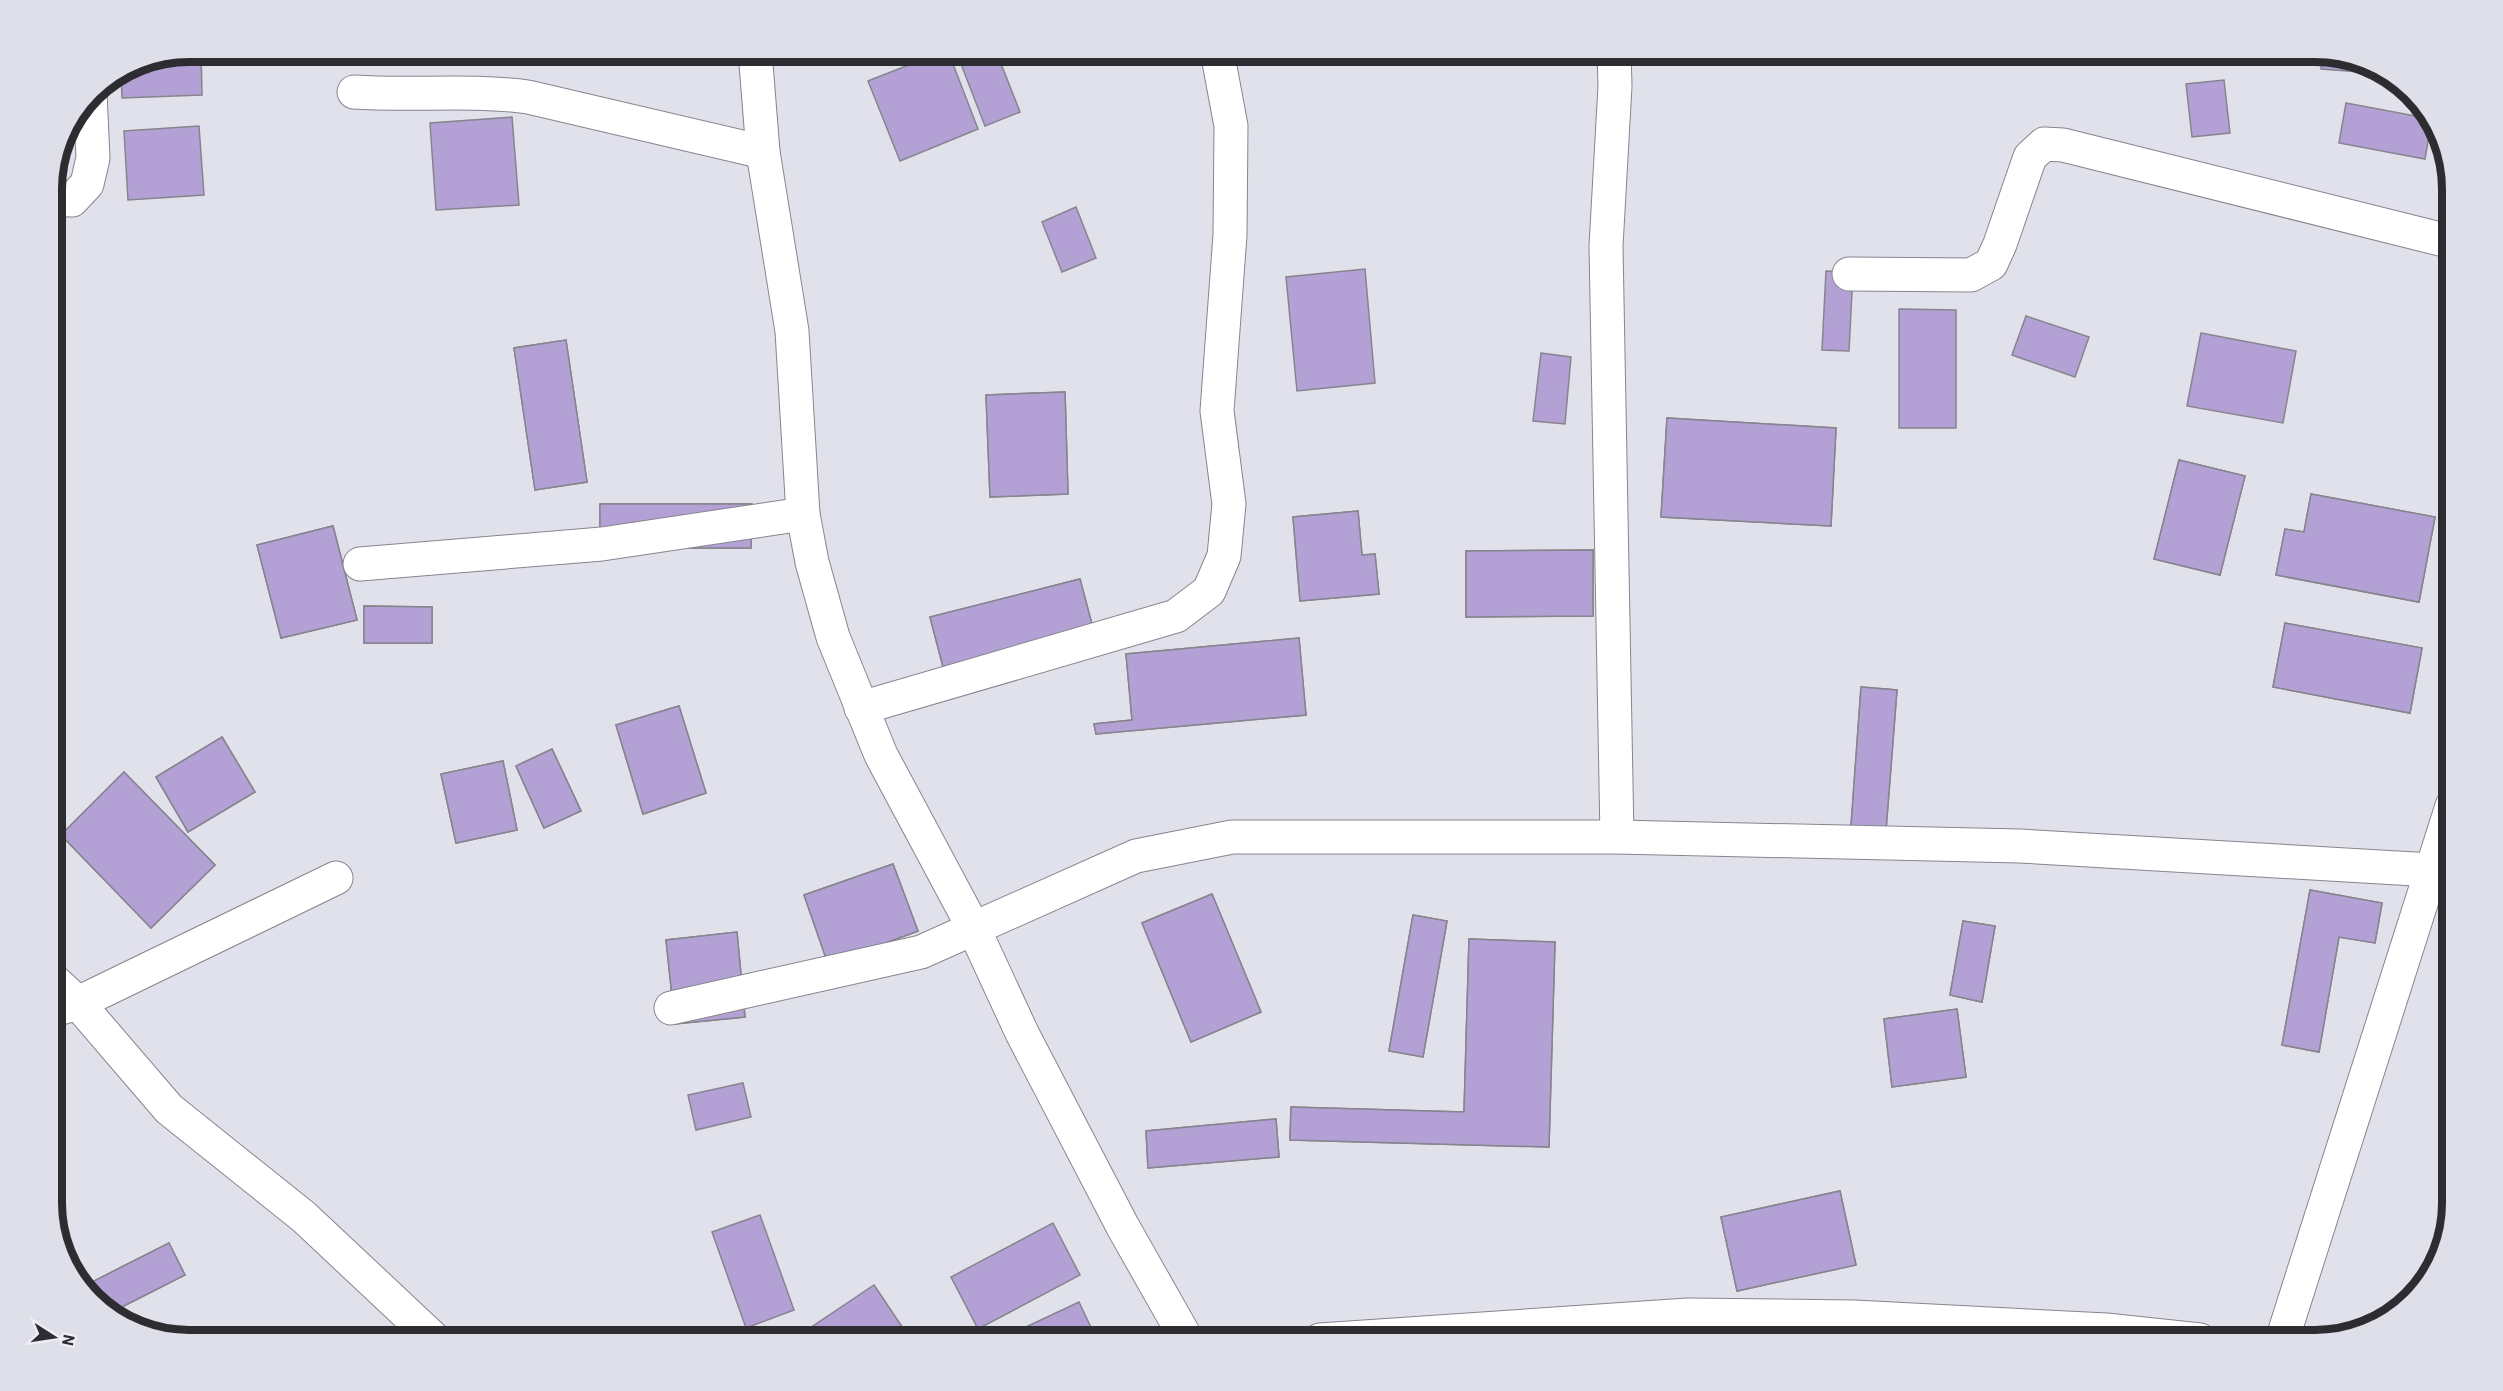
<svg xmlns="http://www.w3.org/2000/svg" width="2503" height="1391" font-family="Barlow,sans-serif">
<style>
.building{fill:#b3a1d6;stroke:#86848d;stroke-width:1.5}
.lines{fill:none;stroke-linecap:round;stroke-linejoin:round}
.minor-casing{stroke:#86858f;stroke-width:35}
.major-casing{stroke:#86858f;stroke-width:35}
.minor{stroke:#fff;stroke-width:33}
.major{stroke:#fff;stroke-width:33}
.rim{fill:none;stroke:#2d2d31;stroke-width:8}
</style>
<rect width="100%" height="100%" fill="#e1e1eb"/>
<g class="building">
<path d="M188,51H201L202,95L122,98L121,71L136,61Z"/>
<path d="M622,51H661L624,61Z"/>
<path d="M944,51H948L978,129L900,161L868,81Z"/>
<path d="M956,51H996L1020,112L985,126Z"/>
<path d="M2322,53L2383,69L2388,74L2321,69Z"/>
<path d="M2224,80L2230,133L2192,137L2186,84Z"/>
<path d="M2346,103L2432,119L2425,159L2339,143Z"/>
<path d="M512,117L519,205L436,210L430,123Z"/>
<path d="M199,126L204,195L128,200L124,131Z"/>
<path d="M1076,207L1096,258L1062,272L1042,222Z"/>
<path d="M1365,269L1375,383L1297,391L1286,277Z"/>
<path d="M1826,271L1853,272L1849,351L1822,350Z"/>
<path d="M1899,309L1956,310V428H1899Z"/>
<path d="M2026,316L2089,337L2075,377L2012,355Z"/>
<path d="M2201,333L2296,351L2283,423L2187,406Z"/>
<path d="M566,340L587,482L535,490L514,348Z"/>
<path d="M566,340L587,482L535,490L514,348Z"/>
<path d="M1541,353L1571,357L1565,424L1533,421Z"/>
<path d="M1065,392L1068,494L990,497L986,395Z"/>
<path d="M1065,392L1068,494L990,497L986,395Z"/>
<path d="M1667,418L1836,428L1831,526L1661,517Z"/>
<path d="M1667,418L1836,428L1831,526L1661,517Z"/>
<path d="M2179,460L2245,476L2220,575L2154,559Z"/>
<path d="M2179,460L2245,476L2220,575L2154,559Z"/>
<path d="M2311,494L2435,517L2419,602L2276,575L2285,529L2304,532Z"/>
<path d="M2311,494L2435,517L2419,602L2276,575L2285,529L2304,532Z"/>
<path d="M600,504H752L751,548H600Z"/>
<path d="M600,504H752L751,548H600Z"/>
<path d="M1358,511L1362,555L1375,554L1379,594L1300,601L1293,517Z"/>
<path d="M1358,511L1362,555L1375,554L1379,594L1300,601L1293,517Z"/>
<path d="M333,526L357,620L281,638L257,545Z"/>
<path d="M333,526L357,620L281,638L257,545Z"/>
<path d="M1593,550V616L1466,617V551Z"/>
<path d="M1593,550V616L1466,617V551Z"/>
<path d="M1080,579L1099,651L949,690L930,617Z"/>
<path d="M1080,579L1099,651L949,690L930,617Z"/>
<path d="M364,606L432,607V643H364Z"/>
<path d="M364,606L432,607V643H364Z"/>
<path d="M2285,623L2422,648L2410,713L2273,687Z"/>
<path d="M2285,623L2422,648L2410,713L2273,687Z"/>
<path d="M1299,638L1306,715L1096,734L1094,724L1132,720L1126,654Z"/>
<path d="M1299,638L1306,715L1096,734L1094,724L1132,720L1126,654Z"/>
<path d="M1861,687L1897,690L1885,843L1850,840Z"/>
<path d="M1861,687L1897,690L1885,843L1850,840Z"/>
<path d="M679,706L706,793L643,814L616,725Z"/>
<path d="M679,706L706,793L643,814L616,725Z"/>
<path d="M222,737L255,792L188,832L156,777Z"/>
<path d="M222,737L255,792L188,832L156,777Z"/>
<path d="M552,749L581,811L544,828L516,766Z"/>
<path d="M552,749L581,811L544,828L516,766Z"/>
<path d="M503,761L517,830L456,843L441,774Z"/>
<path d="M503,761L517,830L456,843L441,774Z"/>
<path d="M124,772L215,865L151,928L61,835Z"/>
<path d="M124,772L215,865L151,928L61,835Z"/>
<path d="M893,864L918,931L828,964L804,895Z"/>
<path d="M893,864L918,931L828,964L804,895Z"/>
<path d="M2310,890L2382,903L2375,943L2339,937L2319,1052L2282,1045Z"/>
<path d="M2310,890L2382,903L2375,943L2339,937L2319,1052L2282,1045Z"/>
<path d="M1212,894L1261,1012L1191,1042L1142,923Z"/>
<path d="M1212,894L1261,1012L1191,1042L1142,923Z"/>
<path d="M1413,915L1447,921L1423,1057L1389,1051Z"/>
<path d="M1413,915L1447,921L1423,1057L1389,1051Z"/>
<path d="M1963,921L1995,926L1982,1002L1950,995Z"/>
<path d="M1963,921L1995,926L1982,1002L1950,995Z"/>
<path d="M737,932L745,1017L675,1024L666,940Z"/>
<path d="M737,932L745,1017L675,1024L666,940Z"/>
<path d="M1469,939L1555,942L1549,1147L1290,1140L1291,1107L1464,1112Z"/>
<path d="M1469,939L1555,942L1549,1147L1290,1140L1291,1107L1464,1112Z"/>
<path d="M1957,1009L1966,1077L1892,1087L1884,1019Z"/>
<path d="M1957,1009L1966,1077L1892,1087L1884,1019Z"/>
<path d="M743,1083L751,1117L696,1130L688,1095Z"/>
<path d="M1276,1119L1279,1157L1148,1168L1146,1131Z"/>
<path d="M1276,1119L1279,1157L1148,1168L1146,1131Z"/>
<path d="M1840,1191L1856,1265L1737,1291L1721,1217Z"/>
<path d="M1840,1191L1856,1265L1737,1291L1721,1217Z"/>
<path d="M760,1215L794,1310L746,1328L712,1232Z"/>
<path d="M1053,1223L1080,1275L978,1329L951,1277Z"/>
<path d="M169,1243L185,1275L110,1313L95,1299L88,1284Z"/>
<path d="M169,1243L185,1275L110,1313L95,1299L88,1284Z"/>
<path d="M874,1285L911,1340H805L801,1334Z"/>
<path d="M1079,1302L1097,1340H998Z"/>
</g>
<g class="lines">
<defs>
<g id="minor">
<path d="M755,51L763,152L792,331L803,514L812,562L833,637L881,755L973,927L1022,1033L1123,1227L1187,1340"/>
<path d="M1614,51L1615,86L1606,246L1617,837"/>
<path d="M354,92C412,96 470,89 528,97L763,152"/>
<path d="M51,199L72,200L87,184L93,158L90,93"/>
<path d="M1849,274L1971,275L1991,264L2000,244L2030,157L2044,144L2063,145L2452,242"/>
<path d="M360,564L602,544L803,514"/>
<path d="M861,708L1176,616L1209,591L1224,556L1229,504L1217,411L1230,235L1231,126L1217,51"/>
<path d="M51,978L78,1003L169,1109L304,1217L435,1340"/>
<path d="M671,1008L921,952L1136,856L1232,837H1617L2020,846L2432,870"/>
<path d="M51,1011L78,1003L336,878"/>
<path d="M1320,1340L1688,1315L1854,1317L2106,1330L2200,1340"/>
</g>
<path id="major" d="M2282,1340L2452,806"/>
</defs>
<use href="#minor" class="minor-casing"/>
<use href="#major" class="major-casing"/>
<use href="#minor" class="minor"/>
<use href="#major" class="major"/>
</g>
<path d="M0 0H2503V1391H0ZM189 62H2315A127 127 0 0 1 2442 189V1203A127 127 0 0 1 2315 1330H189A127 127 0 0 1 62 1203V189A127 127 0 0 1 189 62Z" fill="#dfdfe9" fill-rule="evenodd"/>
<path class="rim" d="M189 62H2315A127 127 0 0 1 2442 189V1203A127 127 0 0 1 2315 1330H189A127 127 0 0 1 62 1203V189A127 127 0 0 1 189 62Z"/>
<g transform="translate(54 1337) rotate(102)" stroke="#eeeef9" stroke-width="4.5" paint-order="stroke">
<path d="M0-4.5L10 22L0 15L-10 22Z" fill="#2d2d31"/>
<text y="-9" font-size="16" font-weight="bold" text-anchor="middle" fill="#2d2d31">N</text>
</g>
</svg>
